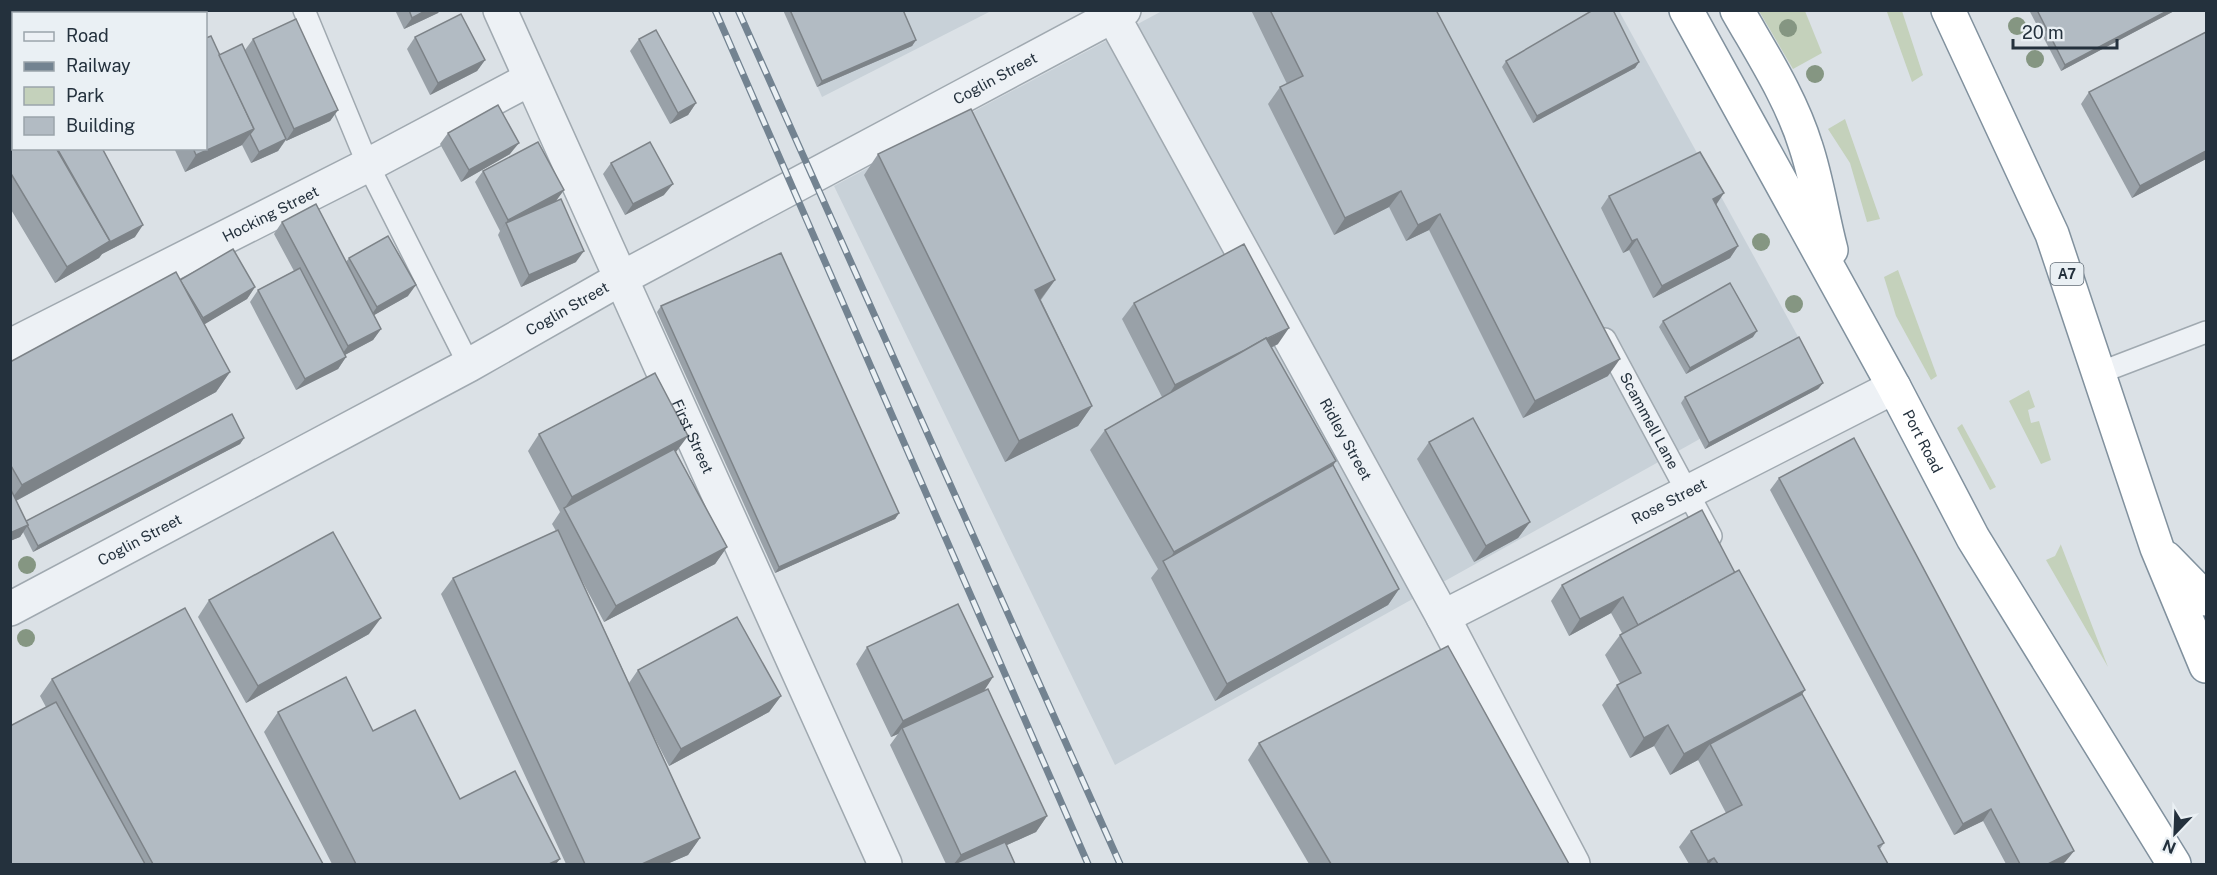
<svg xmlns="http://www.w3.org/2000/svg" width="2217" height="875" font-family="'Public Sans',sans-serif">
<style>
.built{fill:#c8d1d8}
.green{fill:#c4d1bb}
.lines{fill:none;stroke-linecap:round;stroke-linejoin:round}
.lane-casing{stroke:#a0a9b0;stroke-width:24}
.street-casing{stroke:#a0a9b0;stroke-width:36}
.highway-casing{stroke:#81919e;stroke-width:36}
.lane{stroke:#edf1f5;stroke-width:21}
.street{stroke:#edf1f5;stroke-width:33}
.highway{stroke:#fff;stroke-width:33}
.rail-casing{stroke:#738391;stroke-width:7}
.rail{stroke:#eaf0f4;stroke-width:4.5;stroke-dasharray:14;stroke-linecap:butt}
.tree{fill:#859682}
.wall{fill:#99a1a8}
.shaded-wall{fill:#7d8388}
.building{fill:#b2bbc3;stroke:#7d8388;stroke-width:1.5}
.labels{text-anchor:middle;stroke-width:4.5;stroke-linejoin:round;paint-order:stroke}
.shield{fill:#eaf0f4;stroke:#5f6a74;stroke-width:1.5}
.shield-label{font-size:14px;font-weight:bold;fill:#24313d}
.street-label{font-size:15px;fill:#24313d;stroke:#eaf0f4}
</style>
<rect width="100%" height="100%" fill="#dbe1e6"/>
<g class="built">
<path d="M784,11H991L822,97Z"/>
<path d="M1162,11H1619L1818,373L1115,765L834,186Z"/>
</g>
<g class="green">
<path d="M1759,11H1805L1822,53L1793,69Z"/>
<path d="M1865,11H1902L1923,75L1912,82L1887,12Z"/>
<path d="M1845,119L1880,219L1867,222L1850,163L1828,129Z"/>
<path d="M1898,270L1937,376L1931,380L1896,316L1884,277Z"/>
<path d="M2029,390L2035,407L2028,410L2031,423L2039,421L2051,460L2041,464L2009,401Z"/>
<path d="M1962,424L1996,487L1990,490L1957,428Z"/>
<path d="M2061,544V545L2108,667L2046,560L2055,556Z"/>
</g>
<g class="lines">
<defs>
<g id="lane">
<path d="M304,10L368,165L469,365"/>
<path id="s1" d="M1605,339L1711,536"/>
<path d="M2099,373L2206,332"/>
</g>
<g id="street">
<path id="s2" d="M500,10L885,864"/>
<path id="s3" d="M1113,16L1443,617L1573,864"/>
<path id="s4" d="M10,346L368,165L530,79"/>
<path id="s5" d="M10,609L469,365L620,279L1124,10"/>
<path id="s6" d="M1443,617L1894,387"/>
</g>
<g id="highway">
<path id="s7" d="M1686,10L1894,387L1973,538L2174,864"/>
<path d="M1737,10C1762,54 1791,98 1806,147C1817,180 1822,216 1831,250"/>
<path d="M1948,10L2052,234L2157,548L2206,666"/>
<path d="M2166,558L2206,599"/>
</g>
</defs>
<use href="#lane" class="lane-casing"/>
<use href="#street" class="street-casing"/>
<use href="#highway" class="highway-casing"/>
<use href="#lane" class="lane"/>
<use href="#street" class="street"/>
<use href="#highway" class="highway"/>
<defs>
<g id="rail">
<path d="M715,10L1088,864"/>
<path d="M738,10L1120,864"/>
</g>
</defs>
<use href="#rail" class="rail-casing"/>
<use href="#rail" class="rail"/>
</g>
<g class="tree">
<circle cx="2017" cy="26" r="9"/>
<circle cx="1788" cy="28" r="9"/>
<circle cx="2035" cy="59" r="9"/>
<circle cx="1815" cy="74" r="9"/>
<circle cx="1761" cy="242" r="9"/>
<circle cx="1794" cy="304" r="9"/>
<circle cx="27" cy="565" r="9"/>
<circle cx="26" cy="638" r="9"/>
</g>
<g class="wall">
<path d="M10,10H100L102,14H14V27L10,21Z"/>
<path d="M395,10H440L438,13L404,29Z"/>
<path d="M783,10H903L916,40L912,46L817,87Z"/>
<path d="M1251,10H1436L1608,376L1523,418L1429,230L1406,241L1389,207L1334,235L1268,104L1280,87L1287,84Z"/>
<path d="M2029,10H2176L2061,71Z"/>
<path d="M415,37L485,60L477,71L430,95L407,49Z"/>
<path d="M253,39L338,110L330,121L286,141V140L278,151L251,163L242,145L185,172L174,148H206L245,50Z"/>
<path d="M639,39L696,103L688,115L670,124L630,51Z"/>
<path d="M1506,61L1639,62L1635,68L1533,123L1502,67Z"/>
<path d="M2089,92L2206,159L2132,198L2081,104Z"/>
<path d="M448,133L510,154L461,182L440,144Z"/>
<path d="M10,147L135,237L102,254L99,258L55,283L10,208Z"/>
<path d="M878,154L1055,280L1041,300L1092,406L1078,426L1005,462L864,175Z"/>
<path d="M611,163L664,195L625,215L603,174Z"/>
<path d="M483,171L564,190L556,201L576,262L521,287L498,235L500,231L475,182Z"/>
<path d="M1609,196L1716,204L1738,246L1730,258L1653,298L1629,250L1623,253L1601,208Z"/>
<path d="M282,222L346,262L349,258L408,296L374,315L381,329L373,340L345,355L346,357L338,369L296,390L250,302L258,290L294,271L274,234Z"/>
<path d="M180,281L255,287L247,299L204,324L230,372L216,392L16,501L26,521L244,438L240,444L33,552L23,532L20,537L10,541V362Z"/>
<path d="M1134,303L1278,344L1271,348L1336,461L1333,465L1399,589L1388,605L1215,701L1151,578L1158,569L1090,450L1105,430L1162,397L1122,319Z"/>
<path d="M661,306L899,513L895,519L775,573L657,312Z"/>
<path d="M1663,321L1753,337L1686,374L1659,327Z"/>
<path d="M1823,383L1818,389L1705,449L1681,403L1685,397Z"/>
<path d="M539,434L676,452L727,547L715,564L604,622L579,575L629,683L638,670L781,696L769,712L669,766L651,731L700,838L688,855L667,864H566L441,594L453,578L556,531L552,524L560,512L528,451Z"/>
<path d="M1429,442L1530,522L1518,538L1474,562L1417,459Z"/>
<path d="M1779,478L2074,851L2065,862L2062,864H2006L1983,821L1954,835L1770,490Z"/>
<path d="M1735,573L1805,690L1802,694L1884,843L1880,849L1888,864H1689L1679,847L1691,831L1726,813L1698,760L1670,775L1654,746L1630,758L1602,705L1617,685L1620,683L1605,655L1620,635L1622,633L1611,613L1569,636L1551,601L1562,585Z"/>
<path d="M209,600L369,634L246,703L198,617Z"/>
<path d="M867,647L984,690L1047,816L1036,832L1007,845L1015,864H946L890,745L898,734L891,737L856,664Z"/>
<path d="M52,679L323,864H10L46,707L40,696Z"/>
<path d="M278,712L373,731L460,799L556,864H332L264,732Z"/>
<path d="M1259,743L1569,864H1309L1248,760Z"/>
</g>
<g class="shaded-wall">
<path d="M427,10H440L438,13L404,29L412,18Z"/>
<path d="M2169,10H2176L2061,71L2065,65Z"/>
<path d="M916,40L912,46L817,87L822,81Z"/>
<path d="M485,60L477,71L430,95L438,83Z"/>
<path d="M1639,62L1635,68L1533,123L1537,116Z"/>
<path d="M696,103L688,115L670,124L678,113Z"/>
<path d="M338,110L330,121L286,141L294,129Z"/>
<path d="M14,118V129L10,130V120Z"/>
<path d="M254,129L242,145L185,172L196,155Z"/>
<path d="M286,139L278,151L251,163L259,152Z"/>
<path d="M519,143L510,154L461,182L469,170Z"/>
<path d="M2206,151V159L2132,198L2140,186Z"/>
<path d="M673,184L664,195L625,215L633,204Z"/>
<path d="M564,190L555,202L506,223L500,231L508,220Z"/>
<path d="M1401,191L1389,207L1334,235L1345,218Z"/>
<path d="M1724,193L1716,205L1713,199Z"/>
<path d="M1440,214L1429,230L1406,241L1418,225Z"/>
<path d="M143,225L135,237L102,254L99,258L55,283L67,267L110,241Z"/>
<path d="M1637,239L1629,250L1623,253L1632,241Z"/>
<path d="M1738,246L1730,258L1653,298L1662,286Z"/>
<path d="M584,251L576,262L521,287L529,275Z"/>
<path d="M1055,280L1040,300L1035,290Z"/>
<path d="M416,285L408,296L369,318L377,307Z"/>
<path d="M255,287L247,299L195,330L203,318Z"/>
<path d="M1289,328L1278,344L1164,402L1175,385Z"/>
<path d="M381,329L373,340L339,358L348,346Z"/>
<path d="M1757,331L1753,337L1686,374L1690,368Z"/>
<path d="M346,357L338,369L296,390L305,379Z"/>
<path d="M1620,359L1608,376L1523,418L1535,401Z"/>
<path d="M230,372L216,392L10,504V501L22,485Z"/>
<path d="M1823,383L1818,389L1705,449L1709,443Z"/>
<path d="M1092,406L1078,426L1005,462L1019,441Z"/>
<path d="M688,436L676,452L564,509L572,497Z"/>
<path d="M244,438L240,444L33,552L38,546Z"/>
<path d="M1336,461L1322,482L1165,566L1174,552Z"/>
<path d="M899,513L895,519L775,573L779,567Z"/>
<path d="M1530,522L1518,538L1474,562L1486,546Z"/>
<path d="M28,525L20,537L10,541V533Z"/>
<path d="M727,547L715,564L604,622L616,606Z"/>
<path d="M1399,589L1388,605L1215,701L1227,684Z"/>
<path d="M1623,597L1611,613L1569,636L1580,619Z"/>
<path d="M381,618L369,634L246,703L258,686Z"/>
<path d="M993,677L982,694L902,728L898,734L891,737L903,721Z"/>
<path d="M1805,690L1790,711L1710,744L1698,760L1670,775L1684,754Z"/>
<path d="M781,696L769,712L669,766L681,749Z"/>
<path d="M1668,725L1654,746L1630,758L1644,738Z"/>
<path d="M1991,809L1983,821L1954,835L1963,824Z"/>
<path d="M1047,816L1036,832L965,864H954L961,855Z"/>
<path d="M700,838L688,855L667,864H642Z"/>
<path d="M2074,851L2065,862L2062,864H2048Z"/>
<path d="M1714,858L1709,864H1706L1708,861Z"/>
<path d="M560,859L556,864H549Z"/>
</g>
<g class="building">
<path d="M25,10H100L102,14H27Z"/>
<path d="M409,10H427L412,18Z"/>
<path d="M790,10H903L916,40L822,81Z"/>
<path d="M1270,10H1436L1620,359L1535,401L1440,214L1418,225L1401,191L1345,218L1280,87L1303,76Z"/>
<path d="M1593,10H1613L1639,62L1537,116L1506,61Z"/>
<path d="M2037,10H2169L2065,65Z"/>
<path d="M461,14L485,60L438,83L415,37Z"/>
<path d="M296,19L338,110L294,129L253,39Z"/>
<path d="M656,30L696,103L678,113L639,39Z"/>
<path d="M2206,32V151L2140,186L2089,92Z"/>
<path d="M10,36L14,42V118L10,120Z"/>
<path d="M211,36L254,129L196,155L193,148H206V38Z"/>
<path d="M242,44L286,139L259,152L250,134L254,129L219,55Z"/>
<path d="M498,105L519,143L469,170L448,133Z"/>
<path d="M971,109L1055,280L1035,290L1092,406L1019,441L878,154Z"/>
<path d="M538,142L564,190L508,220L483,171Z"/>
<path d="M650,142L673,184L633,204L611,163Z"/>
<path d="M14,145V148H56L110,241L67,267L10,172V147Z"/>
<path d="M57,148H102L143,225L110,242V241Z"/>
<path d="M1700,152L1724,193L1713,199L1738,246L1662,286L1637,239L1632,241L1609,196Z"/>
<path d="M561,199L584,251L529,275L506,223Z"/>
<path d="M316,204L381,329L348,346L282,222Z"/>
<path d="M388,236L416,285L377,307L349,258Z"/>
<path d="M1244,244L1289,328L1266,339V338L1245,350L1175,385L1134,303Z"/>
<path d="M233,249L255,287L203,318L180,280Z"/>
<path d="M781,253L899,513L779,567L661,306Z"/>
<path d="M300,268L346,357L305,379L258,290Z"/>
<path d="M176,272L230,372L22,485L10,464V362Z"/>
<path d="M1730,283L1757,331L1690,368L1663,321Z"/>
<path d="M1799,337L1823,383L1709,443L1685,397Z"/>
<path d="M1266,338L1336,461L1174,552L1105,430Z"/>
<path d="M655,373L688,436L572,497L539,434Z"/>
<path d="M232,414L244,438L38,546L27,525H28L26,521Z"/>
<path d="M1473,418L1530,522L1486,546L1429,442Z"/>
<path d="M1854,438L2074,851L2048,864H2020L1991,809L1963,824L1779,478Z"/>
<path d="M674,449L727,547L616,606L564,508Z"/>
<path d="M1333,465L1399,589L1227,684L1163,561Z"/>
<path d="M10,490H11L28,525L10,533Z"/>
<path d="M1702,510L1735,573L1638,625L1623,597L1580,619L1562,585Z"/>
<path d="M558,530L700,838L642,864H585L453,578Z"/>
<path d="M333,532L381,618L258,686L209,600Z"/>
<path d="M1739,570L1805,690L1684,754L1668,725L1644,738L1617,685L1641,673L1620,635Z"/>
<path d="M958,604L993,677L903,721L867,647Z"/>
<path d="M185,608L323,864H153L52,679Z"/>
<path d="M737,617L781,696L681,749L638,670Z"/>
<path d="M1448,646L1569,864H1331L1259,743Z"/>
<path d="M346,677L373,731L415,710L460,799L515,771L560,859L549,864H356L278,712Z"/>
<path d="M988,689L1047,816L961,855L902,728Z"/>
<path d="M1802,694L1884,843L1878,846L1888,864H1718L1714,858L1708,861L1691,831L1742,805L1710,744Z"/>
<path d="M56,702L145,864H10V726Z"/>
<path d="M1005,842L1015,864H954Z"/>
</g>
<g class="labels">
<rect class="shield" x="2050.5" y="263" width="33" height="22" rx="4.5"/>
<g class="shield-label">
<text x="2067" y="279">A7</text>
</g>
<g class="street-label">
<text dy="5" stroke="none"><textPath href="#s5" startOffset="1119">Coglin Street</textPath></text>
<text dy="5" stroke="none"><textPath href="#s4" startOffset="292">Hocking Street</textPath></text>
<text dy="5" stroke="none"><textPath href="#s5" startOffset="633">Coglin Street</textPath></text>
<text dy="5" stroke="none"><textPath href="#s1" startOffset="93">Scammell Lane</textPath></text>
<text dy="5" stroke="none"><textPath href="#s2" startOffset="468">First Street</textPath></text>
<text dy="5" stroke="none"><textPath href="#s3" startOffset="483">Ridley Street</textPath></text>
<text dy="5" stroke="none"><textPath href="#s7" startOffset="492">Port Road</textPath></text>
<text dy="5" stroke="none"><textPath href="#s6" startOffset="254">Rose Street</textPath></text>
<text dy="5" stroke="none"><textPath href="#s5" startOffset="147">Coglin Street</textPath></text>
</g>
</g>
<rect width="2217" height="875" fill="none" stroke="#24313d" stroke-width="24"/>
<rect x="12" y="12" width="195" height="138" fill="#eaf0f4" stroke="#9ba4ab" stroke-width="1.5"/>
<rect x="24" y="32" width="30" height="9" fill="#edf1f5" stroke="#9ba4ab" stroke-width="1.5"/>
<text x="66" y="42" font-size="18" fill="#24313d">Road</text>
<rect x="24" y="62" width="30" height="9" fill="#738391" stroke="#9ba4ab" stroke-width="1.5"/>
<text x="66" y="72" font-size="18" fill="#24313d">Railway</text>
<rect x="24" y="87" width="30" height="18" fill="#c4d1bb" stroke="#9ba4ab" stroke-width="1.5"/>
<text x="66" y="102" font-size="18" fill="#24313d">Park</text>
<rect x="24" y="117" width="30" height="18" fill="#b2bbc3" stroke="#9ba4ab" stroke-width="1.5"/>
<text x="66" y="132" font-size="18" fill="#24313d">Building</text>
<g transform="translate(2175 833) rotate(203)" stroke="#eaf0f4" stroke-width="4.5" paint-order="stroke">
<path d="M0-4.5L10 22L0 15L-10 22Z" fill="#24313d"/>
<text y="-9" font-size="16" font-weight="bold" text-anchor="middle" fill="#24313d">N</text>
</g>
<path d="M2013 39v9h104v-9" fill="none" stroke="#24313d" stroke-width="3"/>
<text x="2022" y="39" font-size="18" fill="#24313d" stroke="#eaf0f4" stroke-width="4.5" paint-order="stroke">20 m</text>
</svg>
